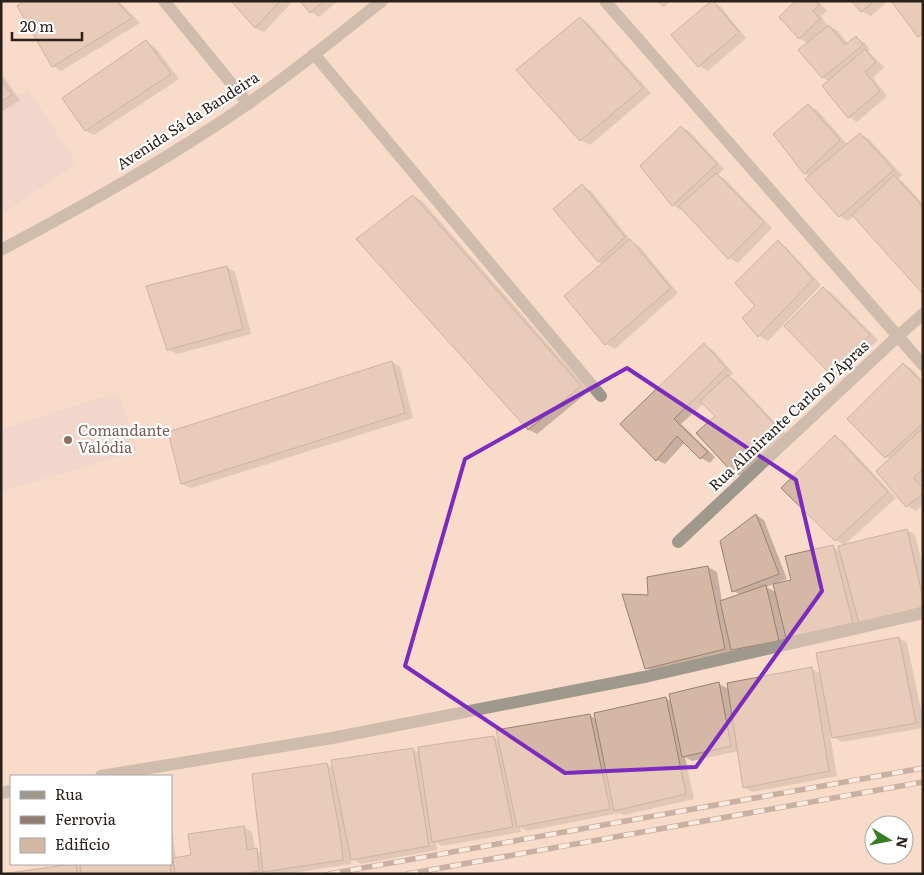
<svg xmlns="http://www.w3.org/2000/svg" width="924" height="875" font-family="Literata,serif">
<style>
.education{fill:#ebd1ce}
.shadow{fill:#0003}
.building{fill:#d4b8a5;stroke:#9b806f}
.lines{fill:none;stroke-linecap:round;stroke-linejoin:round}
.minor{stroke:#9f988c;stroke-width:12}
.rail-casing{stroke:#907d70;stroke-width:5.5}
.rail{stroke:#fff;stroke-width:4;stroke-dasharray:11;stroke-linecap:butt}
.marked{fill:none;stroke:#7b2cbf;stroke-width:4;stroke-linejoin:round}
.education-dot{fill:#8d6e63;stroke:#fff;stroke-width:2}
.labels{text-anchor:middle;stroke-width:4.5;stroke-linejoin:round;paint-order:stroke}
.street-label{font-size:15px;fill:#2b211a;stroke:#fff}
.education-label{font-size:15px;fill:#785e54;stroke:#fff;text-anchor:start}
</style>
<rect width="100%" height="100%" fill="#f8dbc8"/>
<g class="education">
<path d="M28,89L77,164L1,215V106Z"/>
<path d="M118,392L138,451L1,492V429Z"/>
</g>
<g class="shadow">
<path d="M26,1H119L140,23L61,71L53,66Z"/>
<path d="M233,1H293L264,32L255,28Z"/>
<path d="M302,1H338L319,17L311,12Z"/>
<path d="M655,1H671L664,7Z"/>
<path d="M797,1H818L827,11L821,16L827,25L838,31L848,44L856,38L865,43L870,50L868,52L873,56L884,67L873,78L887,96L857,122L849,117L829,81L822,77L808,43L800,39L781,17Z"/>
<path d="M853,1H888L871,16L862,11Z"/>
<path d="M712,2L721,7L746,38L708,71L699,66Z"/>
<path d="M580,18L588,23L651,93L590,145L581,140Z"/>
<path d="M146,42L155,47L179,79L94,135L85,130Z"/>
<path d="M1,73L20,100L1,112Z"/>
<path d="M808,106L817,110L848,145L860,134L869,139L902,175L898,179L903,182L923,204V292L855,215L848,221L840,216L810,177L804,173Z"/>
<path d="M681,127L690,132L724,169L718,175L725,179L772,228L738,263L729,258L683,208L681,210L673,205Z"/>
<path d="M582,186L591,191L632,242L639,246L678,293L615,349L606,344L603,264L599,262L555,209Z"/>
<path d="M413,196L422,201L589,391L537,434L528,429Z"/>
<path d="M778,242L786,247L821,285L768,341L759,336L744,318L756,306Z"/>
<path d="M226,267L235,272L251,334L177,354L168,349Z"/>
<path d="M823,288L832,293L878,340L839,378L830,373Z"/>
<path d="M704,345L713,350L733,373L730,377L736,381L789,437L744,478L735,473L717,416L704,403L681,424L715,457L710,463L701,458L685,442L665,464L657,460Z"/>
<path d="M392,362L400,367L413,418L191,488L182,484Z"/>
<path d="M904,364L912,369L923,381V481L920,483L923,485V505L916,511L907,506L878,471L891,459L886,457Z"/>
<path d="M835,437L843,441L896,498L844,545L836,540Z"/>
<path d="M756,515L764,520L787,579L766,587L776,592L793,581L833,547L841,551L907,530L915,535L923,568V614L795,642L785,637L787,645L741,655L732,649L733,653L655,673L646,668L649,596L708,567L717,572L722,601L741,595L734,591Z"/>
<path d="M899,638L907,643L923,720V728L842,742L830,735L837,776L753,792L744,787L739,751L692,761L685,757L694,799L624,815L619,813L527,831L520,827L521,832L442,846L436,842L437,850L361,864L351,858V864L287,874L267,872V874H11L76,864L82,868L81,864H171V820L176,859L192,856L244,827L252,832L255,850L262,853L327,764L334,768L413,749L420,753L494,738L500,741L589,715L596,719L666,698L672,702L719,684L729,689L811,668L821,674Z"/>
</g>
<g class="building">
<path d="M24,1H116L132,18L52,67L17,6Z"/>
<path d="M231,1H280L255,28Z"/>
<path d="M300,1H324L310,13Z"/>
<path d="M711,1H713L739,32L698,67L671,35Z"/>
<path d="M795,1H816L819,5L813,11L820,19L799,39L779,17Z"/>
<path d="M851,1H874L861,12Z"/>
<path d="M891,1H923V33L918,37Z"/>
<path d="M580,17L643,88L580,141L516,70Z"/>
<path d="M829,25L845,45L856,36L863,45L822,78L798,50Z"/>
<path d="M146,40L171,74L85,131L62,98Z"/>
<path d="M865,49L876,62L865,72L880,91L848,118L822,86Z"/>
<path d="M1,79L12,95L1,102Z"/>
<path d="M808,104L840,140L804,174L773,134Z"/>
<path d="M681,126L717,164L672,206L640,166Z"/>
<path d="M860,133L894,170L839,217L805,179Z"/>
<path d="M716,173L764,222L728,259L679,206Z"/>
<path d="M894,175L923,207V294L852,215Z"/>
<path d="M582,184L625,237L598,262L553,209Z"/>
<path d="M413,195L581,386L528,430L356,239Z"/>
<path d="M630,239L671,288L605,345L564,296Z"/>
<path d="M778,240L813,279L758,337L742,318L755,306L735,283Z"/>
<path d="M227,266L243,329L167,350L146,286Z"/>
<path d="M823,287L870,335L830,374L784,326Z"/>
<path d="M704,343L726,368L674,419L708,452L700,459L677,436L656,461L620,424Z"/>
<path d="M392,361L405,413L181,484L168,432Z"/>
<path d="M903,363L923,384V423L885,458L847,419Z"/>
<path d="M728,375L781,431L734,474L696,433L715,416L700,401Z"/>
<path d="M923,428V469L913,478L923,488V494L906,507L876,471Z"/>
<path d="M835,435L888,492L835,541L781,488Z"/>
<path d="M756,514L779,574L732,592L720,541Z"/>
<path d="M907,529L923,598V607L859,623L838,546Z"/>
<path d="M833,545L853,623L786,638L773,584L791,580L785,556Z"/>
<path d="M708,566L725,649L645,669L622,594L648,595L647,577Z"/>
<path d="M766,585L779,641L731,650L720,601Z"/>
<path d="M899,637L916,723L832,738L816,653Z"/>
<path d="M812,667L829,771L743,788L727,683Z"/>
<path d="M719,682L731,746L682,757L669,694Z"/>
<path d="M666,697L686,794L614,811L594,713Z"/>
<path d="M590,714L610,809L517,827L496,730Z"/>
<path d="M494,736L513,827L432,842L418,747Z"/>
<path d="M413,748L429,846L351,860L331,760Z"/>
<path d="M327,763L340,833L343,860L263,872L252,774Z"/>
<path d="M244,826L247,850L257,848L259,871L244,874H175L173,858L191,855L188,834Z"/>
<path d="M76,864L77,874H2L72,864Z"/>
<path d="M80,864H170L171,874H81Z"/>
</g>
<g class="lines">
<g class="minor">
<path d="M164,1L248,104"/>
<path d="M605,1L923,365"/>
<path d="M314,54L601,396"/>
<path d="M1,250C85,205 168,159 246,105C293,73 337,36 382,1"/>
<path d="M678,542L898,336L923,314"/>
<path d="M101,776L332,738L649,676L923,613"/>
<path d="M1,793L11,791"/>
</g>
<defs>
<g id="rail">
<path d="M329,874L923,768"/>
<path d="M407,874L923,782"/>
</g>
</defs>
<use href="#rail" class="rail-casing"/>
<use href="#rail" class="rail"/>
</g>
<path d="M0 0H924V875H0ZM627,368L796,480L822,591L696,767L565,773L405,666L465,459Z" fill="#f8dbc8" fill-opacity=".55" fill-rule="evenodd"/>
<path class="marked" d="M627,368L796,480L822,591L696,767L565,773L405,666L465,459Z"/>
<circle class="education-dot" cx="68" cy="440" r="5"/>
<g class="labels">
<g class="street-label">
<text transform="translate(188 121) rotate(-33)" y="5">Avenida Sá da Bandeira</text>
<text transform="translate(789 416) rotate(-43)" y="5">Rua Almirante Carlos D’Ápras</text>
</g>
<g class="education-label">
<text x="78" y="436">Comandante<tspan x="78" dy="17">Valódia</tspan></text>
</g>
</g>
<rect width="924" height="875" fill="none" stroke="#2b211a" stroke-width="5"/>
<rect x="10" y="775" width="162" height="90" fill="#ffffff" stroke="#aaa6a3"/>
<rect x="20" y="791" width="25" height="8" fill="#9f988c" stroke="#aaa6a3"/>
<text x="55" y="800" font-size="15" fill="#2b211a">Rua</text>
<rect x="20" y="816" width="25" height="8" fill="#907d70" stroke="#aaa6a3"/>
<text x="55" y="825" font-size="15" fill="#2b211a">Ferrovia</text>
<rect x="20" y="838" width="25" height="15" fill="#d4b8a5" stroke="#aaa6a3"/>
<text x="55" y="850" font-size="15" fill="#2b211a">Edifício</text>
<g transform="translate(889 840) rotate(100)"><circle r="24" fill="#ffffff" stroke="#aaa6a3"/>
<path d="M0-4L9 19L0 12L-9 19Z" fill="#367e23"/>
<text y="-8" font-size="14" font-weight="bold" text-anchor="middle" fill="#2b211a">N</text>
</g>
<path d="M12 32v8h70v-8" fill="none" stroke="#2b211a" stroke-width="2.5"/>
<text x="20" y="32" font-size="15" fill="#2b211a" stroke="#ffffff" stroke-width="4" paint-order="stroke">20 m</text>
</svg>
